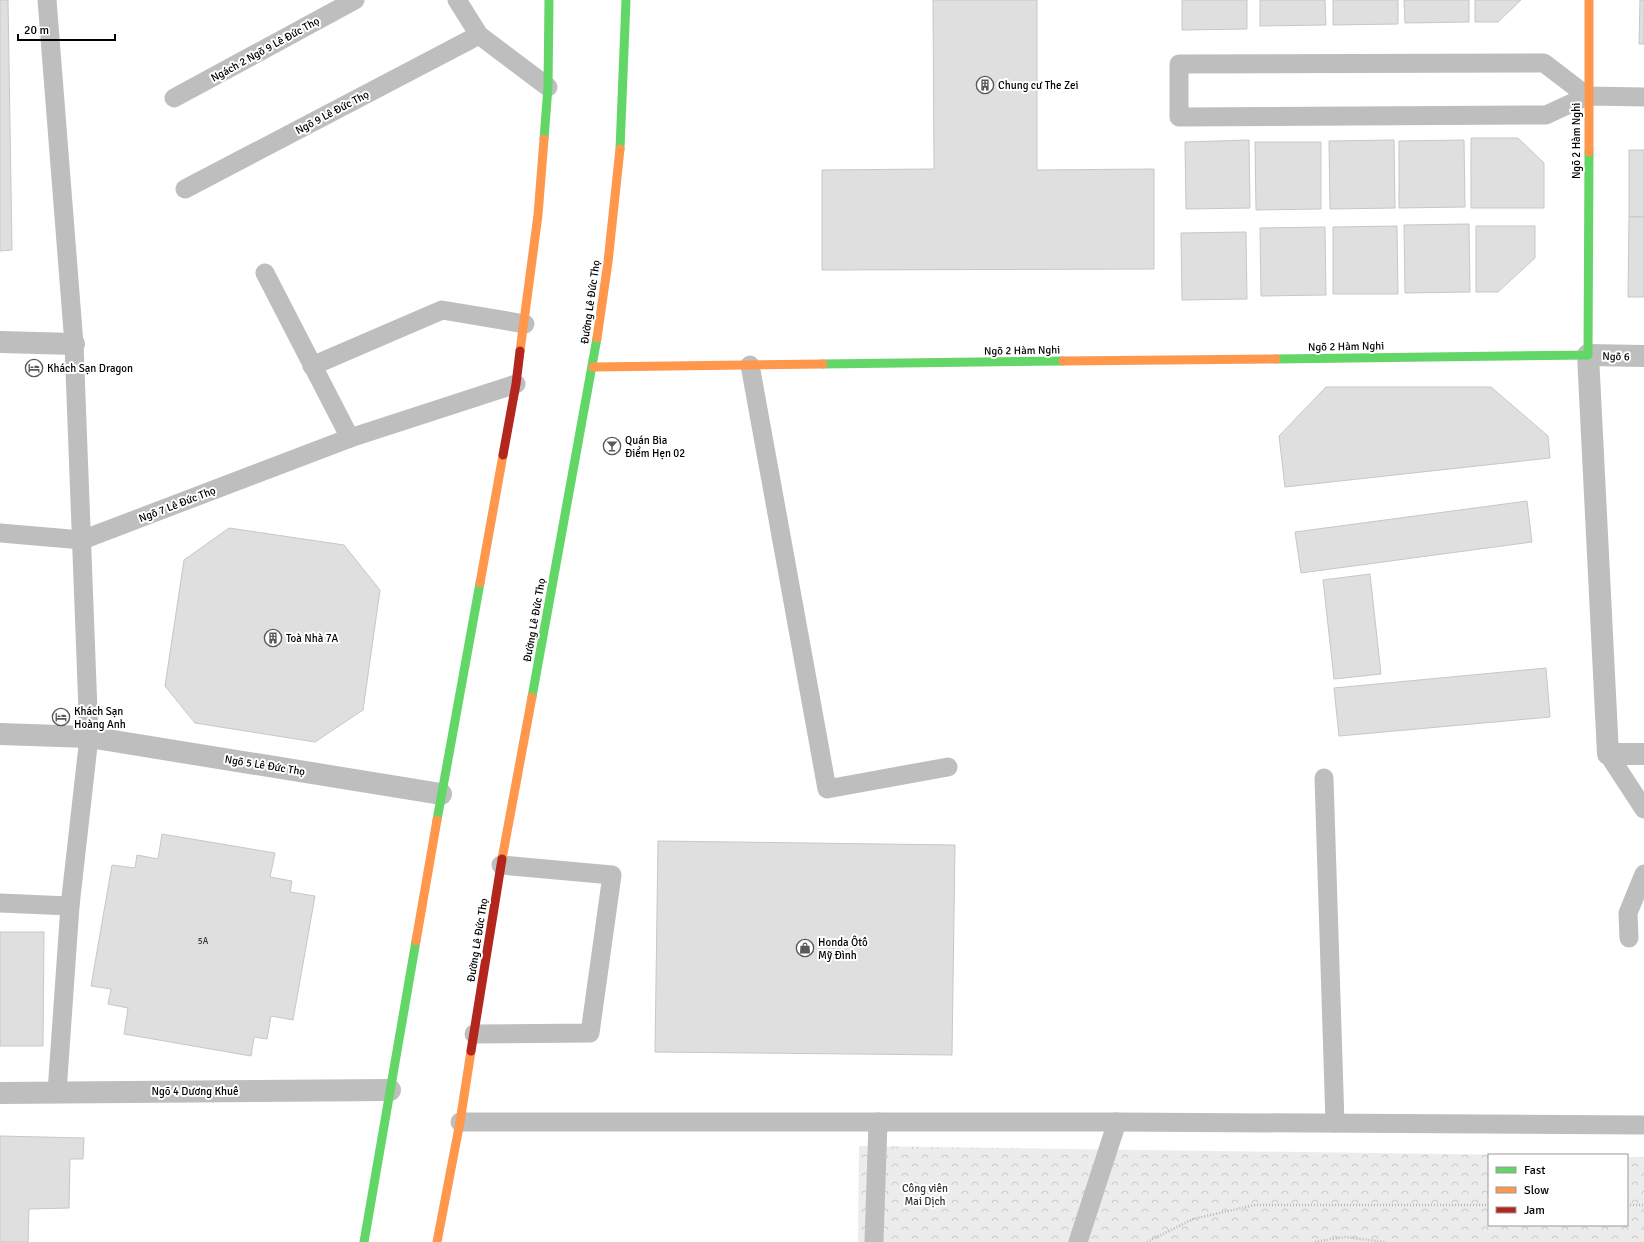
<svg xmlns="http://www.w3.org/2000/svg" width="1644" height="1242" font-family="Signika,sans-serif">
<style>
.forest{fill:url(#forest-crowns)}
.building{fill:#dfdfdf;stroke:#c7c7c7}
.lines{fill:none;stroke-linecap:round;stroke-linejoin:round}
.path{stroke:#b9b9b9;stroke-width:2.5;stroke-dasharray:1 2;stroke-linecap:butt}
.lane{stroke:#bebebe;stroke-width:19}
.street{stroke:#bebebe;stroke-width:22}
.fast{stroke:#63d668;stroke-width:9}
.slow{stroke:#ff974d;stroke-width:9}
.jam{stroke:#b3261e;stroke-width:9}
.labels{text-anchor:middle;stroke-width:4;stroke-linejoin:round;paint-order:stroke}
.number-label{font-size:9px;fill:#383838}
.street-label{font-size:11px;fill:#000;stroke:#fff}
.poi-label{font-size:11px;fill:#000;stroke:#fff;text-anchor:start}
.park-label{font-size:11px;fill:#333;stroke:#fff}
</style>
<defs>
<pattern id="forest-crowns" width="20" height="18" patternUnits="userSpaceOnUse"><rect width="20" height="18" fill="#ececec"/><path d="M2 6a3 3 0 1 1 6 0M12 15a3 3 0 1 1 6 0" fill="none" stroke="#c9c9c9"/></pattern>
</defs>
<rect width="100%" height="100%" fill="#fff"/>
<path class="forest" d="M859,1146L1518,1155H1489V1225H1627V1157H1644V1242H858Z"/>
<g class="building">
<path d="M0,0H8L12,250L0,251Z"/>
<path d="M933,0H1037V170L1154,169V269L822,270V170L934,169Z"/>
<path d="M1182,0H1247V29L1182,30Z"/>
<path d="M1260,0H1325L1326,25L1260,26Z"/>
<path d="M1333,0H1398V24L1333,25Z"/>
<path d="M1404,0H1469V22L1405,23Z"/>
<path d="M1475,0H1521L1498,22H1475Z"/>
<path d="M1640,0H1644V44H1639Z"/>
<path d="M1471,138H1518L1544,163V208H1471Z"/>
<path d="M1249,140L1250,208L1186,209L1185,142Z"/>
<path d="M1394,140L1395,208L1330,209L1329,141Z"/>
<path d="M1464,140L1465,207L1399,208V141Z"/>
<path d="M1255,142H1321V209L1256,210Z"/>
<rect x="1629" y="150" width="15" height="67"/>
<path d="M1629,217H1644V297H1628Z"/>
<path d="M1469,224L1470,292L1405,293L1404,225Z"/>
<path d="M1397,226L1398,294H1333V227Z"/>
<path d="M1476,226H1535V258L1498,292H1476Z"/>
<path d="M1325,227L1326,295L1261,296L1260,228Z"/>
<path d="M1246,232L1247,299L1182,300L1181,233Z"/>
<path d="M1326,387H1491L1548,436L1550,458L1285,487L1279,436Z"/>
<path d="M1527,501L1532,542L1301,573L1295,532Z"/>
<path d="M229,528L344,545L380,590L363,710L315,742L195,723L165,686L184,560Z"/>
<path d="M1370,574L1381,674L1334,679L1323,580Z"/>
<path d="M1546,668L1550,717L1339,736L1334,688Z"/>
<path d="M162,834L275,853L270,877L292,881L290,892L315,896L293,1020L271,1016L267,1039L254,1037L251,1056L124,1034L128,1008L108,1004L111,989L91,986L112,865L135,868L137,855L158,859Z"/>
<path d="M658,841L955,845L952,1055L655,1052Z"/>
<path d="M0,932H44L43,1046H0Z"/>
<path d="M0,1136L84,1138L83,1159H70L69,1208L29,1209L28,1242H0Z"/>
</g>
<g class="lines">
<g class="path">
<path d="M1627,1205H1644"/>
<path d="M1147,1242L1193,1219L1255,1205H1489"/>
<path d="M1315,1242L1345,1237L1385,1242"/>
</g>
<g class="lane">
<path d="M47,0L74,344L89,737L70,906L57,1092"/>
<path d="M457,0L479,35L548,87"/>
<path d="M1587,96L1544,63L1179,64V117L1546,115L1587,96L1644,97"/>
<path d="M174,98L355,0"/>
<path d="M185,189L479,35"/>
<path d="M265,273L350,438"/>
<path d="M750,365L827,789L948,767"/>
<path d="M312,366L442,310L525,324"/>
<path d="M0,533L82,540L350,438L516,384"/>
<path d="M1608,754L1644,809"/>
<path d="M1324,778L1335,1123"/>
<path d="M0,903L70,906"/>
<path d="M1629,938L1628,913L1644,874"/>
<path d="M474,1034L590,1033L612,875L501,865"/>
<path d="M460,1122H1117L1644,1125"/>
<path d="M874,1242L878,1122"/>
<path d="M1078,1242L1117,1122"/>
</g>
<g class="street">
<path d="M0,342L74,344"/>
<path d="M1644,356L1588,355L1608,754H1644"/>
<path d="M0,734L89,737L441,794"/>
<path d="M0,1093L390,1090"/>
</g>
<g class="fast">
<path d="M544,139L548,87L549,0"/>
<path d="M620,149L626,0"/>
<path d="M1276,359L1588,355L1589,152"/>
<path d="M823,364L1063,361"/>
<path d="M532,697L597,338"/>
<path d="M437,820L480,583"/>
<path d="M364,1242L416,941"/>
</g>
<g class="slow">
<path d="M1589,152V0"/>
<path d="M597,338L608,262L620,149"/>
<path d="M520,351L538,215L544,139"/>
<path d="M1063,361L1276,359"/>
<path d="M593,367L823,364"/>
<path d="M480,583L503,455"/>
<path d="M502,859L532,697"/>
<path d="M416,941L437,820"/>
<path d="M437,1242L460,1122L471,1051"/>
</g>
<g class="jam">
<path d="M503,455L516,384L520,351"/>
<path d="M471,1051L502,859"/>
</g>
</g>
<defs>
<symbol id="building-ring" viewBox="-11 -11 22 22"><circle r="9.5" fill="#fff" stroke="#595959" stroke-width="1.5"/><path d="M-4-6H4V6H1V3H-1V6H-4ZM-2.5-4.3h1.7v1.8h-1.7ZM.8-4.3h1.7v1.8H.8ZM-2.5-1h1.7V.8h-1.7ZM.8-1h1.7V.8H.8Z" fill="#595959"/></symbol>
<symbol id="hotel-ring" viewBox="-11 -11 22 22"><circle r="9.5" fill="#fff" stroke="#595959" stroke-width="1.5"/><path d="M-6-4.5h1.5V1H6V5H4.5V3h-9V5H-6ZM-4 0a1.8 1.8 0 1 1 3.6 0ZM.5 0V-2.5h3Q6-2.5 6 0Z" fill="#595959"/></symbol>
<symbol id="bar-ring" viewBox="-11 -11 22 22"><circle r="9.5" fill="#fff" stroke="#595959" stroke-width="1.5"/><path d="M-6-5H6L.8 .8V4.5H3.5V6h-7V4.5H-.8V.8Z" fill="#595959"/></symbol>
<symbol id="shop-ring" viewBox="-11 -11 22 22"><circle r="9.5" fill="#fff" stroke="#595959" stroke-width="1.5"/><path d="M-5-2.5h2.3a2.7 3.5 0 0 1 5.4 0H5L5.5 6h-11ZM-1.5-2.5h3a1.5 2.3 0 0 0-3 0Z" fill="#595959"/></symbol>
</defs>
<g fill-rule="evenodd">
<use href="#building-ring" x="975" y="75" width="20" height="20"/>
<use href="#hotel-ring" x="24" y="358" width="20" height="20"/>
<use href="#bar-ring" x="602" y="436" width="20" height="20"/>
<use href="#building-ring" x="263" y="628" width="20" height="20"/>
<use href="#hotel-ring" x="51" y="707" width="20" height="20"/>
<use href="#shop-ring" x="795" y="938" width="20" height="20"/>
</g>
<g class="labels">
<g class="number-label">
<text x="203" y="944">5A</text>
</g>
<g class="street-label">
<text transform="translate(265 49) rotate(-29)" y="4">Ngách 2 Ngõ 9 Lê Đức Thọ</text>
<text transform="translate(332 112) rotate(-28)" y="4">Ngõ 9 Lê Đức Thọ</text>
<text transform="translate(1576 141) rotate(-90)" y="4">Ngõ 2 Hàm Nghi</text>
<text transform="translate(590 302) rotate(-82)" y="4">Đường Lê Đức Thọ</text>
<text transform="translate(1346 346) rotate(-1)" y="4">Ngõ 2 Hàm Nghi</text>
<text transform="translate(1022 350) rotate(-1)" y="4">Ngõ 2 Hàm Nghi</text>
<text transform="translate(1616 356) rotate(1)" y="4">Ngõ 6</text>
<text transform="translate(177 504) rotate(-21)" y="4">Ngõ 7 Lê Đức Thọ</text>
<text transform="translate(534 620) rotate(-80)" y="4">Đường Lê Đức Thọ</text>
<text transform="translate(265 765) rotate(9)" y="4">Ngõ 5 Lê Đức Thọ</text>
<text transform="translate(477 940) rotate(-81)" y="4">Đường Lê Đức Thọ</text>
<text x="195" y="1095">Ngõ 4 Dương Khuê</text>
</g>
<g class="poi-label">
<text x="998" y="89">Chung cư The Zei</text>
<text x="47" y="372">Khách Sạn Dragon</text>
<text x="625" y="444">Quán Bia<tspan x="625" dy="13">Điểm Hẹn 02</tspan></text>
<text x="286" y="642">Toà Nhà 7A</text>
<text x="74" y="715">Khách Sạn<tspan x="74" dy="13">Hoàng Anh</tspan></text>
<text x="818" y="946">Honda Ôtô<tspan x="818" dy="13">Mỹ Đình</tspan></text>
</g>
<g class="park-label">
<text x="925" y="1192">Công viên<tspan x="925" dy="13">Mai Dịch</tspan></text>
</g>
</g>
<rect x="1488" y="1154" width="140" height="72" fill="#ffffff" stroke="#999999"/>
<rect x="1496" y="1167" width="20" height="6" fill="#63d668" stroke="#999999"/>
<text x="1524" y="1174" font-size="12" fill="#000000">Fast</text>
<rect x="1496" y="1187" width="20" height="6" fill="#ff974d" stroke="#999999"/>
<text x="1524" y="1194" font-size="12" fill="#000000">Slow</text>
<rect x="1496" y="1207" width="20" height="6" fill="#b3261e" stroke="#999999"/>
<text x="1524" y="1214" font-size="12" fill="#000000">Jam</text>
<path d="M18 34v6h97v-6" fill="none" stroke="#000000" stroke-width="2"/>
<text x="24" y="34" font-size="12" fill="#000000" stroke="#ffffff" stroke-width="3" paint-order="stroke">20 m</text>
</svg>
